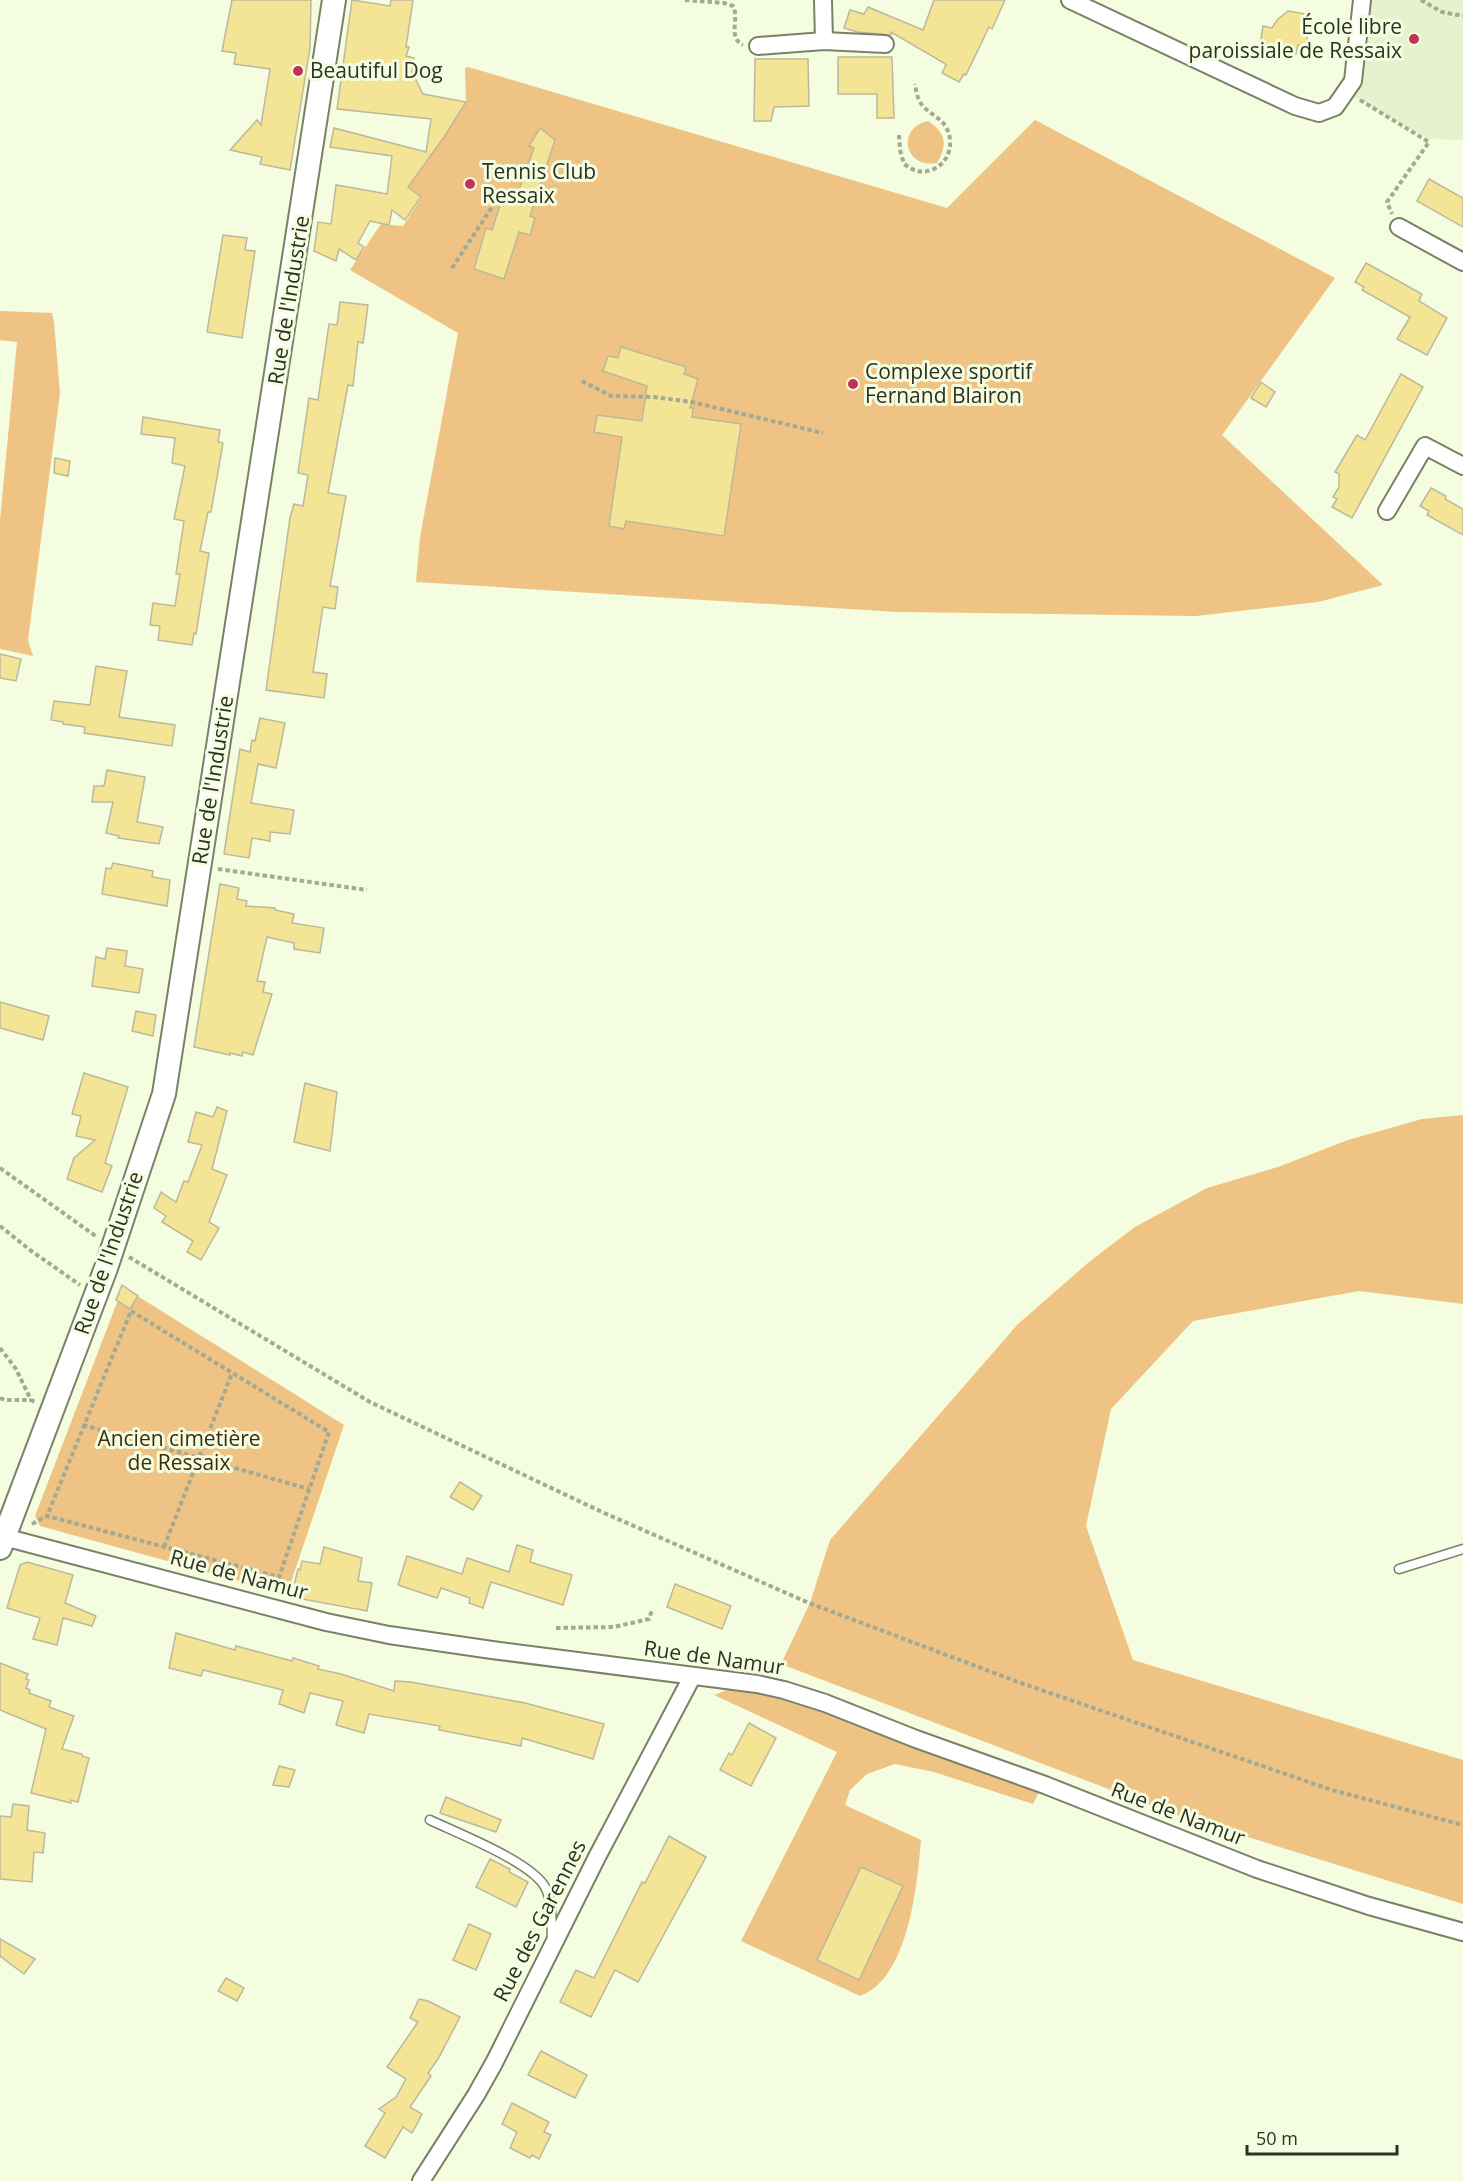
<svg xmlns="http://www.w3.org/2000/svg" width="1463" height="2181" font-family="'Open Sans',sans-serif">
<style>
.built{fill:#e6f1cd}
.green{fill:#eec383}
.building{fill:#f4e495;stroke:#bdb89c;stroke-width:1.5}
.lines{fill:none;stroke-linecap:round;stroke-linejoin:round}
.lane-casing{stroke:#7a8167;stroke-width:11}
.street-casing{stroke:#7a8167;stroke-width:20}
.secondary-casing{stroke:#7a8167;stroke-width:26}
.path{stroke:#a3aa94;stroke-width:4;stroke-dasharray:4.5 3;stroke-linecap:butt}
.lane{stroke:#fff;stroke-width:8}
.street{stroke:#fff;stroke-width:16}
.secondary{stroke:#fff;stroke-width:22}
.poi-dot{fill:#c13258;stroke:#f4fddf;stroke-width:2}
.labels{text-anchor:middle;stroke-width:6;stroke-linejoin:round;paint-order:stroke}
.poi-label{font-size:21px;fill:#2d3025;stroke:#f4fddf;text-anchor:start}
.street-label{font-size:21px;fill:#2d3025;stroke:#f4fddf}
.park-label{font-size:21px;fill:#3e2b0d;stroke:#f4fddf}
</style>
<rect width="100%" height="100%" fill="#f4fddf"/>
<path class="built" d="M1368,0H1463V140L1430,139L1354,97L1360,77Z"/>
<g class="green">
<path d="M468,67L947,208L1035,120L1335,278L1222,435L1383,585L1318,602L1196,616L897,612L416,582L420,537L458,333L350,270L381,224L403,226L422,197L409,187L466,102L465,68Z"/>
<path d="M928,121C946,133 948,144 937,163C904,169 896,128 928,121Z"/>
<path d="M0,311L52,313L54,322L60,393L28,640L33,656L0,649V520L17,342L0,340Z"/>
<path d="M1463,1115V1304L1359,1291L1193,1321L1111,1409L1086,1526L1133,1660L1463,1760V1904L1174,1814L781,1664L810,1603L830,1540L1018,1324L1089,1262L1135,1227L1207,1188L1278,1167L1348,1140L1422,1119Z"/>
<path d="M123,1287L344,1425L287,1594L40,1526L35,1516Z"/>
<path d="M734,1687L776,1695L891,1738L1040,1790L1033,1804L934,1772L895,1764L867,1774L850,1790L845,1805L921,1840C917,1885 909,1978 860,1996L741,1941L837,1752L714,1695Z"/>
</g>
<g class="building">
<path d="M232,0H311L310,48L290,170L260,164L262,157L230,150L257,120L261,125L270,69L234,64L236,53L222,51Z"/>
<path d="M352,0L390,6L391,0H413L406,47H409L406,56L414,58L412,72L423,94L466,102L444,137L408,187L421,197L405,220L392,210L389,225L370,221L358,243L364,247L356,260L339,249L336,261L314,251L318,222L331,224L336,185L387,194L392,156L330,147L334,128L426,152L431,119L337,109Z"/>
<path d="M934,0H1005L992,29L989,27L966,75L964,74L959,82L942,73L946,65L944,63L891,32V35L857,32L844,28L850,10L864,14L868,7L923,30Z"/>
<path d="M1288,11L1311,15L1306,47L1298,45L1296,54L1259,52L1263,26L1272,28L1277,20Z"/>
<path d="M838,57H892L894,118H877V94H838Z"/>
<path d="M755,59H808L809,106L774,107L771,121H754Z"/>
<path d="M540,128L555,140L530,216L535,218L530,235L519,232L504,279L474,269L486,228L492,230L501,202L511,205L513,200L515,201L534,148L529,146Z"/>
<path d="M1429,179L1463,198V227L1417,201Z"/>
<path d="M223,235L247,238L245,250L255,251L242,338L207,332Z"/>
<path d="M1366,263L1422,294L1419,301L1447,318L1427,355L1397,339L1410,317L1362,290L1364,287L1355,282Z"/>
<path d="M340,302L368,305L363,343L358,342L353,386L348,385L328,493L346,496L330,586L338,587L335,609L323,607L313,672L327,674L324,698L266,690L290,518L294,504L303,506L308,475L298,473L309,398L318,400L329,324L337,325Z"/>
<path d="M621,347L686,367L684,374L698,379L690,408H693L692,417L741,424L724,536L626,521L624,529L609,526L622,437L594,432L597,415L642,421L647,386L603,371L608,356L618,358Z"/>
<path d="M1401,374L1423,387L1352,518L1332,507L1337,499L1333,497L1339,487V474L1335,472L1357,435L1365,440Z"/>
<path d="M1261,382L1275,392L1266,407L1251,398Z"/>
<path d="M143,417L220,430L218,442L223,443L211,512H208L200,551L209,553L196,634L194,633L192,645L158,640L160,626L150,625L153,603L175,606L180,574H176L184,521L174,519L185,466L172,463L175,438L141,434Z"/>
<path d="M55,458L70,461L68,476L54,473Z"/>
<path d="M1431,488L1446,496L1445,499L1463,509V535L1427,515L1429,511L1420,506Z"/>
<path d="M0,654L21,659L16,681L0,678Z"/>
<path d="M96,666L127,671L119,717L175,725L172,746L84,733L85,727L63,724V722L51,720L54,701L90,705Z"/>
<path d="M260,718L285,723L276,768L258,764L251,803L294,810L290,834L270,832V841L252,838L249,858L224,854L240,749L250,752L252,740L255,741Z"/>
<path d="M107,770L145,777L137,822L163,827L159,844L118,838L119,836L106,833L113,802H92L94,786H104Z"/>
<path d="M113,863L153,871L152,877L170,880L167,906L102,894L106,868L111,869Z"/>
<path d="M220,884L239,888L237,899L247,901L246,906L275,908V910L294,914L292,923L324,928L320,953L294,949V943L267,937L257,981L265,982L263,992L272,994L253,1055L243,1052L242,1056L230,1053V1055L194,1047Z"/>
<path d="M107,948L127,951L125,966L143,969L139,993L92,986L96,957L105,959Z"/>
<path d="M0,1002L49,1016L43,1040L0,1028Z"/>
<path d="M136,1011L156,1015L153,1036L132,1031Z"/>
<path d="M84,1073L128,1087L105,1163L112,1166L102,1192L67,1179L74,1158L95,1140L76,1136L81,1116L72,1114Z"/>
<path d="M305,1083L337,1092L330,1151L294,1142Z"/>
<path d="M217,1107L227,1111L212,1169L227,1175L209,1222L219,1228L201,1260L187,1252L193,1241L162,1222L166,1216L154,1208L161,1192L176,1202L184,1181L188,1182L202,1145L188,1142L196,1112L213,1117Z"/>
<path d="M122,1285L138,1296L130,1309L116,1300Z"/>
<path d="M460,1482L482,1496L473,1510L450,1497Z"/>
<path d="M517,1545L533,1550L530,1562L572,1575L563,1605L491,1582L483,1608L469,1603L470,1598L441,1588L437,1598L398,1585L407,1556L462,1574L467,1558L509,1572Z"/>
<path d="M324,1547L362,1558L358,1581L372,1583L367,1611L291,1597L298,1569L300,1570L302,1561L320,1564Z"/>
<path d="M27,1562L73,1575L65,1603L96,1616L92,1626L63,1618L57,1645L33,1639L40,1618L7,1608L20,1565Z"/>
<path d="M675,1584L731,1606L722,1629L667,1607Z"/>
<path d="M176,1633L235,1650L236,1646L292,1661L293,1658L319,1666L318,1669L341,1674L394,1691L395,1681L411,1682L525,1703L604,1724L593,1759L522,1738L521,1746L439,1730L440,1726L369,1714L364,1733L336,1725L343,1701L310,1693L304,1713L279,1704L283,1690L203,1670L201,1676L169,1668Z"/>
<path d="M0,1663L28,1674L26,1679L29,1680L26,1688L30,1690L29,1693L51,1701L49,1707L74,1716L62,1749L82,1754V1756L89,1758L78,1802L71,1800V1803L31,1793L46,1729L0,1710Z"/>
<path d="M749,1723L776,1738L751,1786L720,1770L729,1753L732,1755Z"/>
<path d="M279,1766L295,1770L289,1787L273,1785Z"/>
<path d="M446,1797L501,1820L496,1832L440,1813Z"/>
<path d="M13,1804L29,1806L27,1830L45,1833L43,1853L34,1852L32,1882L0,1879V1816L11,1817Z"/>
<path d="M669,1836L706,1857L638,1982L615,1970L591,2017L560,2002L576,1970L594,1978L642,1882L645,1883Z"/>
<path d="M490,1859L510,1869L509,1872L528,1882L516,1907L476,1887Z"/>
<path d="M861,1867L903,1886L859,1980L817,1960Z"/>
<path d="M469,1924L491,1934L476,1970L453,1960Z"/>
<path d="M0,1939L35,1959L24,1974L0,1956Z"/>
<path d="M226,1978L244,1988L237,2001L218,1991Z"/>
<path d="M419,1999L428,2001L460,2017L438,2059L428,2073L431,2076L410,2107L422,2114L417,2124L412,2133L403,2127L385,2158L365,2146L385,2113L379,2109L396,2097L406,2079L387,2067L418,2022L410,2018Z"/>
<path d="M541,2051L587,2075L575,2098L528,2075Z"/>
<path d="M512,2103L549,2122L544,2132L551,2135L539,2159L532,2155L530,2158L510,2148L517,2132L502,2124Z"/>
</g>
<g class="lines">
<defs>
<g id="lane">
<path d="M1399,1569L1463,1549"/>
<path d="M430,1820C457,1833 535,1863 546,1889C553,1904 551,1924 552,1940"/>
</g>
<g id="street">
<path d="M823,0L824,41"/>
<path d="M1070,0L1295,106L1319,113L1335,107L1353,81L1362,0"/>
<path d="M758,46L824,41L885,44"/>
<path d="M1399,227L1463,262"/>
<path d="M1387,511L1425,446L1463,466"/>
<path d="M4,1537L326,1622L389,1635L492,1650L757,1684L784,1690L825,1703L916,1739L1045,1785L1257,1869L1369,1906L1463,1932"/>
<path d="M421,2181L476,2095L494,2063L597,1857L692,1677"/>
</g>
<path id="secondary" d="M0,1548L106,1268L164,1094L334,0"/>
</defs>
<use href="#lane" class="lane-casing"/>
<use href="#street" class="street-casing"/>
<use href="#secondary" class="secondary-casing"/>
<g class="path">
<path d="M685,0L724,3L733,6C740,19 727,37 743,45"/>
<path d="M1421,0L1442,12L1463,16"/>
<path d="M1360,100L1429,142L1387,202L1392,214"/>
<path d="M899,135L900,150L904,164C913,170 920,174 931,170C950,164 956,140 944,124C938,116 927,113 920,102C917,97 916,90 915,84"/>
<path d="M452,268L500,195"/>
<path d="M582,381L611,396L654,397L692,402L823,433"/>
<path d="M218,869L367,890"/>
<path d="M0,1168L97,1237"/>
<path d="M0,1226L30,1250L80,1285"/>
<path d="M129,1257L370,1402L602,1512L809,1603L1018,1682L1332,1790L1463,1825"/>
<path d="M131,1311L329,1432L279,1577L47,1516Z"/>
<path d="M0,1348L16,1369L31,1400L35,1402"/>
<path d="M0,1398L5,1400H31"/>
<path d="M83,1425L309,1489"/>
<path d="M32,1524L47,1516"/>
<path d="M164,1547L232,1373"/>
<path d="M556,1628L614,1627L649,1619L652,1610"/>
</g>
<use href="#lane" class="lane"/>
<use href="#street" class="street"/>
<use href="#secondary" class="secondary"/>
</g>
<g class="poi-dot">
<circle cx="1414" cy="39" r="6"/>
<circle cx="298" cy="71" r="6"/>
<circle cx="470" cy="184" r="6"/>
<circle cx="853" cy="384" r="6"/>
</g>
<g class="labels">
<g class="poi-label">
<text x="1402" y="34" text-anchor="end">École libre<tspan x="1402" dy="24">paroissiale de Ressaix</tspan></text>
<text x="310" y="78">Beautiful Dog</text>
<text x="482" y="179">Tennis Club<tspan x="482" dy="24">Ressaix</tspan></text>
<text x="865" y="379">Complexe sportif<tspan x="865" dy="24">Fernand Blairon</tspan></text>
</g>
<g class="street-label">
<text transform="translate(289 300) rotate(-81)" y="7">Rue de l'Industrie</text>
<text transform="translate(213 780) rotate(-81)" y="7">Rue de l'Industrie</text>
<text transform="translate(109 1253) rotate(-71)" y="7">Rue de l'Industrie</text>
<text transform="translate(239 1575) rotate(15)" y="7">Rue de Namur</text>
<text transform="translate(714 1658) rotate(8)" y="7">Rue de Namur</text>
<text transform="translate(1178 1814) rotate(21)" y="7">Rue de Namur</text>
<text transform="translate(540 1921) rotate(-63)" y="7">Rue des Garennes</text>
</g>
<g class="park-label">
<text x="179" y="1446">Ancien cimetière<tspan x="179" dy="24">de Ressaix</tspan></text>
</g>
</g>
<path d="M1247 2145v9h150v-9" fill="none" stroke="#2d3025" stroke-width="3"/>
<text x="1256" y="2145" font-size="18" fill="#2d3025" stroke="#f4fddf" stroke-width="4.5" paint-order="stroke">50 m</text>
</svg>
